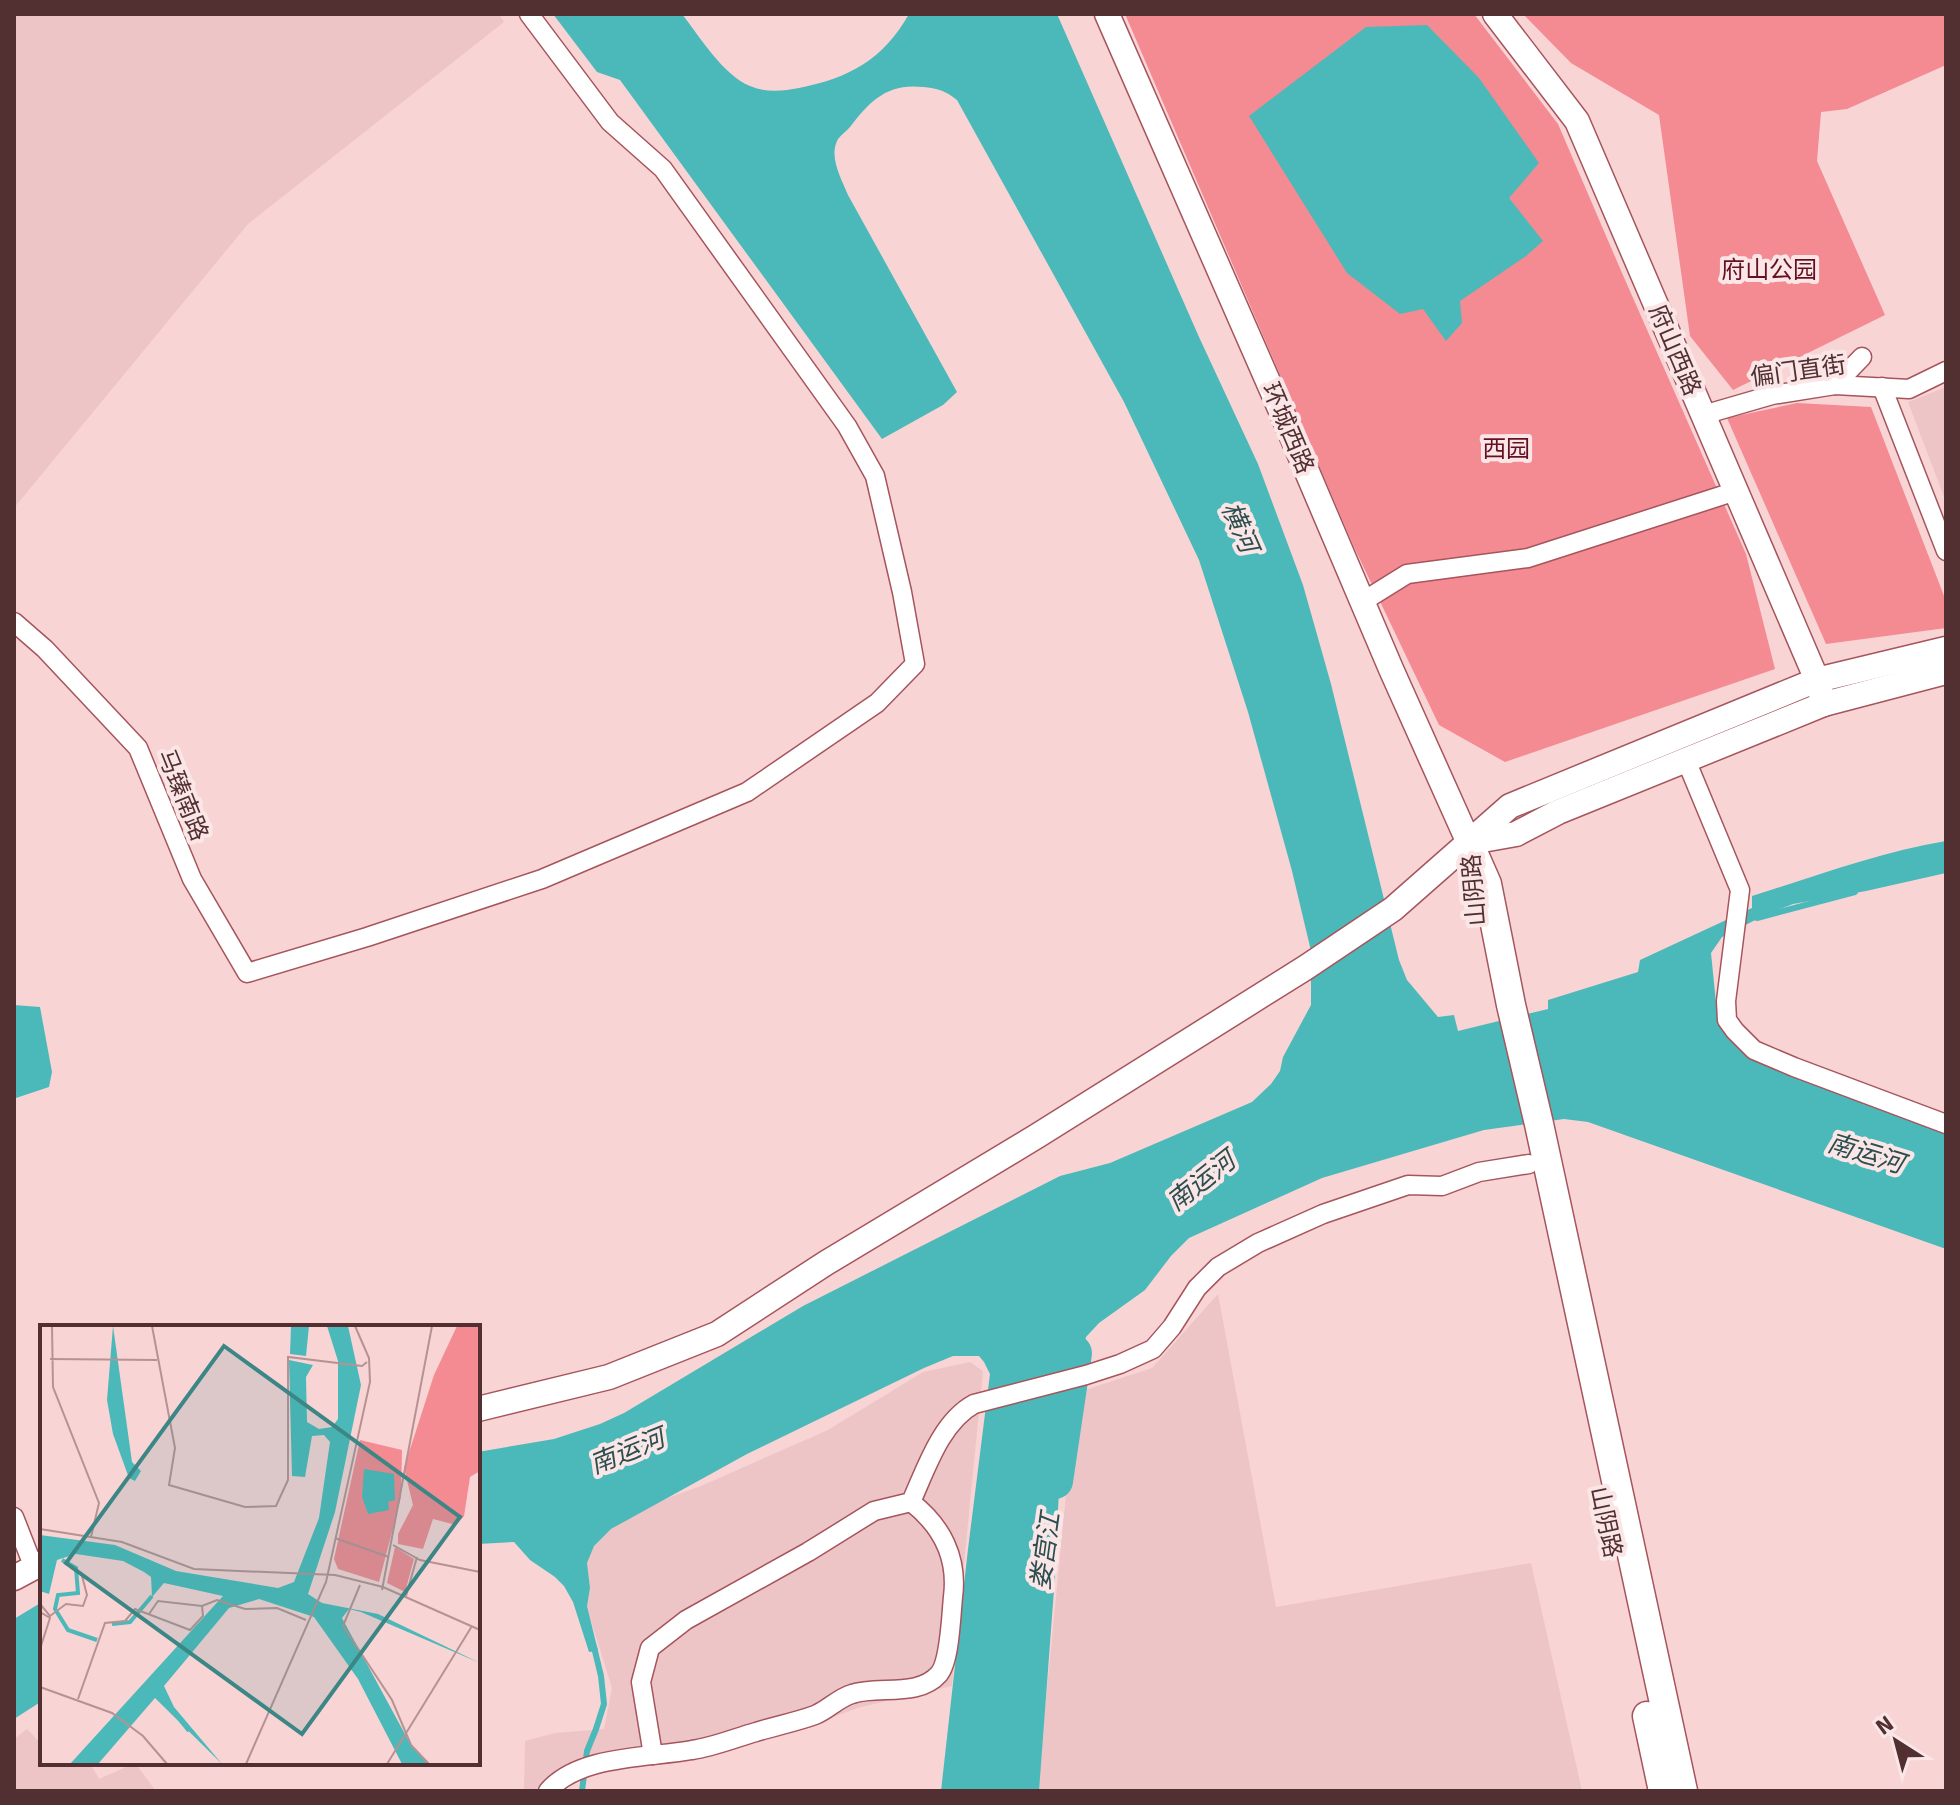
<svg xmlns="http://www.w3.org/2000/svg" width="1960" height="1805" font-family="Signika,'Noto Sans SC',sans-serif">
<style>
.built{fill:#eec5c7}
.green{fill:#f48a92}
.water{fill:#4bb9b9}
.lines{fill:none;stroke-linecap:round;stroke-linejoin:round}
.stream{stroke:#4bb9b9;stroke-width:6}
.river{stroke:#4bb9b9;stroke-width:36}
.street-casing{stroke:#a5555c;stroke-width:21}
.secondary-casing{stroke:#a5555c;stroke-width:27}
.primary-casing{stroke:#a5555c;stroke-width:31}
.street{stroke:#fff;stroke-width:18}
.secondary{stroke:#fff;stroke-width:24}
.primary{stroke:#fff;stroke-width:28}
.labels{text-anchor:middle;stroke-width:8;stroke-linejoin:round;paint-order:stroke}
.park-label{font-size:24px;fill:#651022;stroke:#fae6e7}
.street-label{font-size:24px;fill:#522f31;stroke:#fae6e7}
.water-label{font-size:26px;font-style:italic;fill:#2d4e4e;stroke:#fae6e7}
.inset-river{fill:none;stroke:#4bb9b9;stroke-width:4}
.inset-road{fill:none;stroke:#b69293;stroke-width:2}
.view{fill:#3d8686;fill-opacity:0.15;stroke:#3d8686;stroke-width:4}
.inset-edge{fill:none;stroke:#522f31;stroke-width:4}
</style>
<rect width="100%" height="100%" fill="#f9d4d5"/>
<g class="built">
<path d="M14,14H499L504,22L248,224L14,508Z"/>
<path d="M1946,387V502L1908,402Z"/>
<path d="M1218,1294L1276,1607L1531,1563L1582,1791H1037L1076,1393L1152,1368Z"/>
<path d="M970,1362L983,1371L952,1686L861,1707L779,1736L605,1771L566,1787L565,1791H522L524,1789L525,1741L555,1733L604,1729L612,1688L582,1592L580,1549L651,1504L701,1486L828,1430L923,1372Z"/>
<path d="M27,1729L42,1745V1763H90L99,1779L135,1763L156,1791H14V1739Z"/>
</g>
<g class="green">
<path d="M1125,14H1474L1558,124L1622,273L1746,554L1775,669L1505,762L1439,725L1354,547Z"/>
<path d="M1523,14H1946V65L1847,109L1821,112L1817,161L1885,315L1733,390L1690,336L1659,115L1571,63Z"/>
<path d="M1797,403L1871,407L1946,601V628L1826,644L1727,418Z"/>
</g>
<g class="water">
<path d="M553,14H682C700,37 723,75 750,86C766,93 783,91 799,88C849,78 883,60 909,14H1057L1199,337L1258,464L1303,585L1331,684L1399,960L1407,980L1438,1017L1454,1015L1458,1031L1548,1009V1000L1638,972L1640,960L1752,908V896C1816,876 1880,852 1946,841V873L1866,891L1793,904L1767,914L1722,937L1711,953L1717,1013L1725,1031L1946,1131V1249L1588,1122L1564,1119L1484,1130L1322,1178L1189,1238L1171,1256L1145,1290L1099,1323L1086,1337L1074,1398L1063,1401L1055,1576L1039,1791H941L968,1549L990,1374L984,1362L979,1356H953L924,1368L747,1454L611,1529L594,1546L587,1563L590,1588L587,1606L598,1651L589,1652L573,1602L564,1586L555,1577L530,1560L514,1542L478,1544V1452L554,1439L600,1424L624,1413L803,1306L1060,1176L1110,1163L1252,1102L1271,1084L1280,1071L1283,1057L1311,1005V951L1292,871L1248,712L1199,560L1124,402L957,100C946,91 937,88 923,87C887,83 870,101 850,127C846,132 839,136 837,141C829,158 842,180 848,195L957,392L943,405L882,439L620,80L597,72Z"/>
<path d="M1427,25L1479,78L1539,163L1509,198L1543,241L1526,256L1460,301L1462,323L1446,341L1423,309L1400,314L1347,273L1249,116L1366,27Z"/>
<path d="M14,1005L40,1007L52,1072L49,1087L16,1098H14Z"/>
<path d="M42,1602V1701L14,1719V1619Z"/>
</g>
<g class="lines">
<g class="stream">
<path d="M1757,918L1855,892"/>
<path d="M582,1791L587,1751L596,1729L604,1704L601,1676L594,1647"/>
</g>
<path class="river" d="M1055,1481L1074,1353"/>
<defs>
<g id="street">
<path d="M1835,385L1862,357"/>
<path d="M1882,387L1946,551"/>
<path d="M1703,415L1772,395L1835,385L1909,389L1946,371"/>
<path d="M1362,602L1407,574L1528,558L1736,491"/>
<path d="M14,622L45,649L138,748L192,879L247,973L367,937L542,879L747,792L877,703L915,664L902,592L875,476L847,426L663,169L610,122L529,14"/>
<path d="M1686,760L1740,890L1726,1001L1727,1020L1735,1031L1754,1050L1794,1067L1946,1124"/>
<path d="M14,1517L34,1568"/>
<path d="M653,1755L641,1682L650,1648L686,1620L808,1552L874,1511L911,1502C926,1469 941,1422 974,1404L1086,1375L1120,1364L1153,1349L1172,1327L1197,1288L1218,1267L1258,1243L1323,1214L1408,1185L1442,1186L1479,1172L1529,1164"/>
<path d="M548,1791C579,1755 648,1758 692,1750C713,1747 735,1738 756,1732C775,1726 796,1722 815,1715C828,1710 838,1698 852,1694C878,1685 918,1698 939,1674C950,1661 951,1616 953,1597C958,1558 942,1526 911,1502"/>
</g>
<g id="secondary">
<path d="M1107,14L1285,420L1391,669L1469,843"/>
<path d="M1495,14L1577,121L1817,680L1824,704"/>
<path d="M1471,842L1516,834L1558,812L1824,704L1946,672"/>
<path d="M478,1409L609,1377L717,1334L826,1263L1037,1136L1305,968L1393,909L1510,806L1817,680L1946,649"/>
<path d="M14,1578L42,1563"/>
</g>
<g id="primary">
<path d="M1469,843L1487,884L1511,1005L1539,1124L1683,1791"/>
<path d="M1647,1716L1663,1791"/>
</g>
</defs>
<use href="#street" class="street-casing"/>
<use href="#secondary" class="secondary-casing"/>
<use href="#primary" class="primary-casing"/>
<use href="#street" class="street"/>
<use href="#secondary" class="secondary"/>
<use href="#primary" class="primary"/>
</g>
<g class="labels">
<g class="park-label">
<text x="1769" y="278">府山公园</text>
<text x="1506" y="457">西园</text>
</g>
<g class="street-label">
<text transform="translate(1675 350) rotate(67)" y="8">府山西路</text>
<text transform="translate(1798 371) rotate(-8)" y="8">偏门直街</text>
<text transform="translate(1288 428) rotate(67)" y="8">环城西路</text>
<text transform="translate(183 795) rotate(68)" y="8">马臻南路</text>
<text transform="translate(1474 890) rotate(-95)" y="8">山阴路</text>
<text transform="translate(1606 1522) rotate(78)" y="8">山阴路</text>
</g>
<g class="water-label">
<text transform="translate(1240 527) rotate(66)" y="9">横河</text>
<text transform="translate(1866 1153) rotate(17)" y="9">南运河</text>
<text transform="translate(1201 1181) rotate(-38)" y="9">南运河</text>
<text transform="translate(627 1451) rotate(-22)" y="9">南运河</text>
<text transform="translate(1045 1551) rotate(-82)" y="9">娄宫江</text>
</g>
</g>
<g transform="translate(40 1325)">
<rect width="440" height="440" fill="#f9d4d5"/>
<path d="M417,1H440V146L430,152L424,191L416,200L393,194L383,224L358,219V209L373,180L364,143L394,50ZM320,115L362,125L361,172L339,257L298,244L294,234ZM355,222L374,234L365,267L347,258Z" fill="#f48a92"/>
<path d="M73,1L92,137L101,146L95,156L89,153L73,109L67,75ZM251,1H269L266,31L250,29ZM287,1H308L321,60L295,187L268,269L282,278L338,289L440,338L321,287L309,284L302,293L372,422L389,439H362L318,354L274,292L219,274L189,283L124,361L134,382L182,439L115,373L58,439H30L183,271L124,258L112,272L111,252L104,247L83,236L36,229L17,235L9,269L0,266V210L75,220L136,246L238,263L254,257L279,193L290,117L284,110L272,111L265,152L252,151L249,35L273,40L266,52L267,97L279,104L292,102L298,94V36ZM324,144L354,149L355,175L348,177L349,185L328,189L322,172Z" fill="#4bb9b9"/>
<path class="inset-river" d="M22,235L36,243L38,268L18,270L15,284L28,305L57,315M72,299L90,297L112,271M128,380L149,406"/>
<path class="inset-road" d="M12,1L13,62L59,178L51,212M112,1L135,123L129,160L205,182L236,181L248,155V32L322,41L327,37M10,34L117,35M0,204L82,217L154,244L295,250L343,262L440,305M295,213L349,232M353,220L380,235L440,247M320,260L303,301L352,375L371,420L389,439M342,265L392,1M366,271L377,232M0,279L10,291L26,279L43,281L47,270L41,247M0,287L10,293L0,324M109,289L118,276L162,281L177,275L205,284L237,283L266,295M0,362L72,388L103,411L127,439M38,374L65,298L85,296L95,284L150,305L163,291L162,281M206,439L286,257L330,57L329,33L315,1M347,439L432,301"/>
<path class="view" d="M184,21L420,192L262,409L26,238Z"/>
<rect width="440" height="440" class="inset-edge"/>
</g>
<rect width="1960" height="1805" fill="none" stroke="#522f31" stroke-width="32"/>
<g transform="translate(1896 1741) rotate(324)" stroke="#fae6e7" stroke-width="6" paint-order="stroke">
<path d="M0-6L14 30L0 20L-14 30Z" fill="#522f31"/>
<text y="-12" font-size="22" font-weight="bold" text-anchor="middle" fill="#522f31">N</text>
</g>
</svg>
